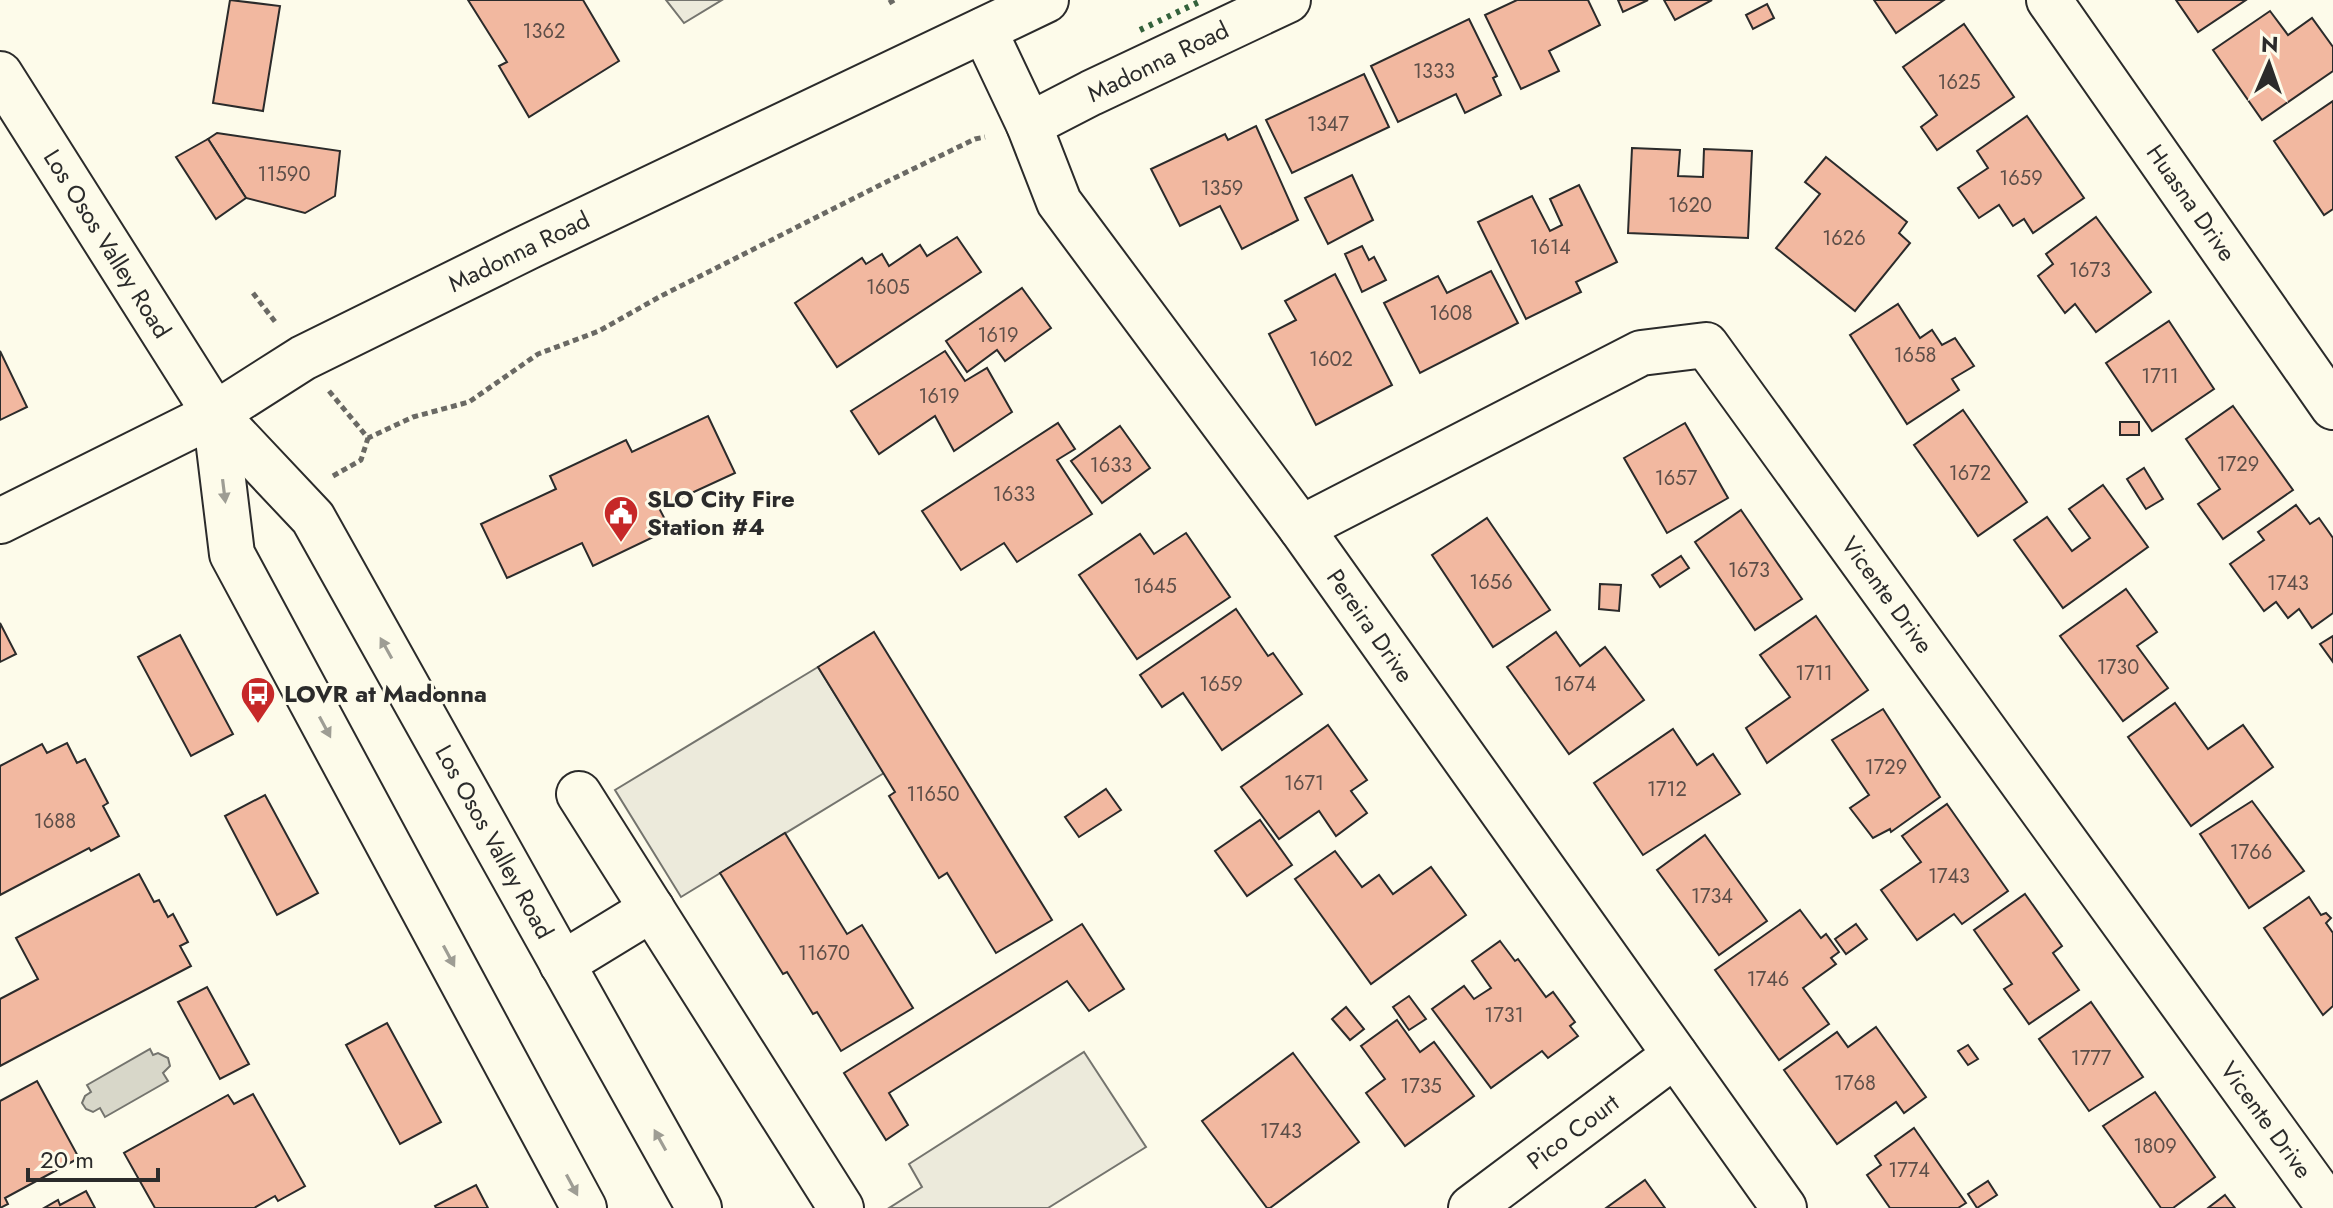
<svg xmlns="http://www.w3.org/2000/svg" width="2333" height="1208" font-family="Jost,sans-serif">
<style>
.parking{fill:#eceadb;stroke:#74746e;stroke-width:2}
.water{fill:#d8d7c9;stroke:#74746e;stroke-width:2}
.building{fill:#f2b8a0;stroke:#2b2b2b;stroke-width:2}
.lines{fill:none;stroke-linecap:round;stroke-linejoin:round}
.minor-casing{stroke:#2b2b2b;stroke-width:48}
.major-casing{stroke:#2b2b2b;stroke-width:48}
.path{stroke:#6a6964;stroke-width:5;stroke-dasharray:6 4;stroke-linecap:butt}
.minor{stroke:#fdfbea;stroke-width:44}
.major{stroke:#fdfbea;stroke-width:44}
.hedge{stroke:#34623c;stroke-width:6;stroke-dasharray:4 6;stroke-linecap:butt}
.oneway{fill:#9e9d94}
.labels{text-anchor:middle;stroke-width:6;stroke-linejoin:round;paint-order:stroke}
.number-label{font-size:20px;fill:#5d4e48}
.street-label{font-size:24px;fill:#2b2b2b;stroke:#fdfbea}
.poi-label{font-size:24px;font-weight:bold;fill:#2b2b2b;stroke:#fdfbea;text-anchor:start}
</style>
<rect width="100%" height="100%" fill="#fdfbea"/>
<g class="parking">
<path d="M666,0H722L684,23Z"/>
<path d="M818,667L884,773L681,897L615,790Z"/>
<path d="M1084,1052L1146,1147L1048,1208H889L922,1187L909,1164Z"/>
</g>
<path class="water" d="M150,1049L153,1055L158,1053L168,1058L170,1066L163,1073L168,1081L105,1117L100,1108L93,1112L86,1109L82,1103L85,1096L91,1092L87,1085Z"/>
<g class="building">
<path d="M230,0L280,6L263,111L213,103Z"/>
<path d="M468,0H583L619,61L529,117L499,66L507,62Z"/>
<path d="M1517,0H1588L1600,25L1549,51L1559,71L1521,89L1485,15Z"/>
<path d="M1618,0H1648L1623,12Z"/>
<path d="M1664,0H1712L1675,20Z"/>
<path d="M1874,0H1944L1896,33Z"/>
<path d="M2176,0H2246L2198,32Z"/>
<path d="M1767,4L1774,18L1753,29L1746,15Z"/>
<path d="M2270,11L2288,35L2312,18L2333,47V71L2262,120L2213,50Z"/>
<path d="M1469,19L1497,76L1493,78L1501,95L1465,113L1456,94L1398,122L1371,66Z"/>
<path d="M1964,24L2014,97L1937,150L1921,127L1937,115L1903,67Z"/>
<path d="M1364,74L1389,127L1292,173L1266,120Z"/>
<path d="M2333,101V209L2324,215L2274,141Z"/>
<path d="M2027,116L2084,198L2033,233L2024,219L2013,226L1999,205L1979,218L1958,188L1988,168L1977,151Z"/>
<path d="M1256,126L1298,220L1242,249L1220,206L1180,226L1151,169L1225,134L1228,140Z"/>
<path d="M217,133L340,151L335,196L305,213L246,198L208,139Z"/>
<path d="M208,139L246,198L216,219L176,157Z"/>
<path d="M1632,148L1680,150L1678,176L1703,177L1704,149L1752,151L1748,238L1628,233Z"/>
<path d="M1826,157L1907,222L1899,233L1910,243L1855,311L1776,248L1820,194L1805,182Z"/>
<path d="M1352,175L1373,220L1328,244L1305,198Z"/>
<path d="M1579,185L1617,262L1576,282L1581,292L1526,319L1478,222L1532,196L1550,231L1562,225L1550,199Z"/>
<path d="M2096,217L2151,292L2096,332L2075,304L2065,313L2038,276L2053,264L2046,254Z"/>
<path d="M957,237L981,272L837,367L795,303L862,258L866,264L882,254L889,266L920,245L927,256Z"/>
<path d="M1362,246L1369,260L1374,257L1386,280L1362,292L1345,254Z"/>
<path d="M1491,271L1518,323L1420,373L1384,303L1438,276L1447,293Z"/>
<path d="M1335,274L1392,385L1316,425L1269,334L1296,320L1285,301Z"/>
<path d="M1022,288L1051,328L1005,361L997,350L967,372L946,341Z"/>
<path d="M1898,304L1920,338L1932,330L1942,345L1955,338L1974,366L1952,379L1959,390L1907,424L1850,335Z"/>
<path d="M2169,321L2214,389L2152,431L2106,363Z"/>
<path d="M0,351L27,407L0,420Z"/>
<path d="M945,351L965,381L987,368L1012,412L954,451L935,416L879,454L851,411Z"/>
<path d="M2233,406L2293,490L2223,539L2198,504L2220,489L2186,439Z"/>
<path d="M1963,410L2027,502L1978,536L1914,445Z"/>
<path d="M708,416L735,473L659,508L670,529L593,566L582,543L507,578L481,524L556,489L550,476L626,440L632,452Z"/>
<rect x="2120" y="422" width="19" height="13"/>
<path d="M1058,423L1075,449L1057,460L1092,514L1017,562L1004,543L961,570L922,511Z"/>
<path d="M1685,423L1728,498L1667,533L1624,458Z"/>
<path d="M1120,426L1150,468L1102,503L1071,461Z"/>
<path d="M2144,468L2163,499L2146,509L2127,479Z"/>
<path d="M2103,485L2148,547L2063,608L2014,540L2047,517L2072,551L2090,538L2069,509Z"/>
<path d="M2296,505L2310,524L2319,518L2333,538V613L2312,628L2299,609L2288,618L2276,602L2264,611L2230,564L2264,540L2258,532Z"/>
<path d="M1741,510L1802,599L1755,630L1695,542Z"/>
<path d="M1487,518L1550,610L1493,647L1432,555Z"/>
<path d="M1186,533L1230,597L1137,659L1079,575L1140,534L1154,554Z"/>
<path d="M1681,556L1689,568L1660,587L1652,575Z"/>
<path d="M1600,584L1621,585L1619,611L1599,609Z"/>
<path d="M2126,589L2157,632L2137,646L2168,688L2123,721L2060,636Z"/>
<path d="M1236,609L1268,656L1273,653L1302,694L1222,750L1183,693L1162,707L1140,675Z"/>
<path d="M1816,616L1868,690L1767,763L1746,728L1790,697L1760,655Z"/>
<path d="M0,623L16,654L0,662Z"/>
<path d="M874,632L1052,920L996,953L947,873L939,878L889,796L895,792L818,667Z"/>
<path d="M1556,632L1580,666L1605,647L1644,700L1569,754L1507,667Z"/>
<path d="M180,635L233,734L191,756L138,657Z"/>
<path d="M2333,636V662L2320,644Z"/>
<path d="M2175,703L2208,749L2243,725L2273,767L2191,826L2128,737Z"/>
<path d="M1883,709L1940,797L1891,832L1890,829L1873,838L1850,808L1869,795L1832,740Z"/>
<path d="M1328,725L1367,780L1351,791L1367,813L1336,836L1319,811L1279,839L1241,787Z"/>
<path d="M1673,729L1697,765L1713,754L1740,794L1643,855L1594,783Z"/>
<path d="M67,743L77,763L85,759L108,803L103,806L119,836L91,851L89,848L0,895V766L42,744L47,753Z"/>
<path d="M1106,789L1121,810L1079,837L1065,817Z"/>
<path d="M265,795L318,893L277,915L225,816Z"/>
<path d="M2252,801L2304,871L2249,908L2200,834Z"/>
<path d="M1947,804L2008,891L1962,924L1954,914L1917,940L1881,890L1921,862L1902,836Z"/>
<path d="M1260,820L1292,865L1247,896L1215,851Z"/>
<path d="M785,833L847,934L862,925L913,1008L841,1051L817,1012L813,1014L787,972L783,974L720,873Z"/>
<path d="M1705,835L1767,921L1719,955L1657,870Z"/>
<path d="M1335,851L1362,887L1379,875L1393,894L1431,867L1466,915L1371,984L1295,879Z"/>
<path d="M139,874L154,902L159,900L168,917L173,914L188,942L180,946L191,966L0,1066V999L38,979L16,938Z"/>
<path d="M2025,894L2062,946L2053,953L2079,990L2029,1024L2004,989L2012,984L1974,930Z"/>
<path d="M2309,897L2321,915L2326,913L2331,918L2326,923L2333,933V1006L2323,1015L2264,928Z"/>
<path d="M1800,910L1821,938L1826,934L1839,952L1831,958L1836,964L1803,988L1829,1024L1779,1060L1715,970Z"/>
<path d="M1082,924L1124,989L1089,1011L1067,981L889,1093L908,1125L886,1140L844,1073Z"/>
<path d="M1856,924L1867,939L1846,954L1835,939Z"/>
<path d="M1500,941L1515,961L1518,959L1546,997L1553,992L1575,1022L1570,1026L1578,1036L1548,1058L1542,1051L1491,1088L1432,1009L1464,986L1474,999L1491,988L1472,961Z"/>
<path d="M207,987L249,1064L220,1079L178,1002Z"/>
<path d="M1409,996L1426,1019L1409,1030L1393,1007Z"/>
<path d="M2091,1002L2143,1077L2089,1111L2039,1039Z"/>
<path d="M1346,1007L1364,1029L1350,1040L1332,1019Z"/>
<path d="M1397,1020L1420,1052L1434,1042L1474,1096L1405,1146L1366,1093L1385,1079L1361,1046Z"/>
<path d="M387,1023L441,1122L400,1144L346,1045Z"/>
<path d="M1876,1027L1926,1097L1904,1113L1896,1102L1837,1144L1784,1070L1837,1032L1848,1047Z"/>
<path d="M1968,1045L1978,1059L1968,1065L1958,1051Z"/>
<path d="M1293,1053L1359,1142L1270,1208H1267L1202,1121Z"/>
<path d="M37,1081L79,1158L5,1198L8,1204L0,1208V1101Z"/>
<path d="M2155,1092L2215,1177L2173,1208H2161L2103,1126Z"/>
<path d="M253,1094L305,1186L278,1201L275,1196L254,1208H155L124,1153L228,1095L234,1104Z"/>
<path d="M1914,1128L1966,1203L1958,1208H1890L1867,1175L1881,1165L1875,1156Z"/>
<path d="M1645,1180L1665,1208H1606Z"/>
<path d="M1988,1181L1997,1195L1977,1208L1968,1194Z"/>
<path d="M476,1185L488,1208H436L435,1206Z"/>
<path d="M86,1191L95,1208H44L58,1200L60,1205Z"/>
<path d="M2225,1195L2235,1208H2208Z"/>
</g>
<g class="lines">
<defs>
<g id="minor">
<path d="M2049,0L2333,407"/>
<path d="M984,30L1029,125L1059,202L1301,528L1784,1208"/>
<path d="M1029,125L1091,93L1288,0"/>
<path d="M0,521L215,414"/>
<path d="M1301,528L1641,353L1706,345L2330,1208"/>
<path d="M579,794L841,1208"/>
<path d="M562,964L652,909"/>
<path d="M1471,1208L1675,1055"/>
</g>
<g id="major">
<path d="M0,74L215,414L313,518L699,1208"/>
<path d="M215,414L303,358L530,246L1046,0"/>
<path d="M215,414L232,554L584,1208"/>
</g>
</defs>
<use href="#minor" class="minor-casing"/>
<use href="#major" class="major-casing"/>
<g class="path">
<path d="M889,3L894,0"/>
<path d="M253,293L276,323"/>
<path d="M329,391L368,438L413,417L469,402L538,354L599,331L661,296L884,183L975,139L985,137"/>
<path d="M333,476L361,460L368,438"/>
</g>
<use href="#minor" class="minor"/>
<use href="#major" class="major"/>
<path class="hedge" d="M1140,30L1203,0"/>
</g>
<defs><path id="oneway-solid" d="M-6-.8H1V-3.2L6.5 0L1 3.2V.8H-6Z" transform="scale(2)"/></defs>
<g class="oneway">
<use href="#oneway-solid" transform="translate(224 491) rotate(83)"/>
<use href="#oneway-solid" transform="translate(386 648) rotate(-119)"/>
<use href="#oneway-solid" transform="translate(325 727) rotate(62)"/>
<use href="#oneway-solid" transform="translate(449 956) rotate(62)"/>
<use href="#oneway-solid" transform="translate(660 1140) rotate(-119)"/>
<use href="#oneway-solid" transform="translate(572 1185) rotate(62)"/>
</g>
<defs>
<symbol id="civic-pin" viewBox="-11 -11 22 30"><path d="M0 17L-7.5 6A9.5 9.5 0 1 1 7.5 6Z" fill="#c62828" stroke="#fdfbea"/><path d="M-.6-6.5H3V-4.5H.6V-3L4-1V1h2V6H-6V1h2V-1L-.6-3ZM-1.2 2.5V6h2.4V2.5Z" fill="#fff"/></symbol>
<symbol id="bus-pin" viewBox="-11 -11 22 30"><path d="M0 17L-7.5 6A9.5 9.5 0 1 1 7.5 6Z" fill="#c62828" stroke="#fdfbea"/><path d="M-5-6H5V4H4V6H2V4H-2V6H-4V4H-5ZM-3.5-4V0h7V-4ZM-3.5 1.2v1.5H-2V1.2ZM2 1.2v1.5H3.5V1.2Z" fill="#fff"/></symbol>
</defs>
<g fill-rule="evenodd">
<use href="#civic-pin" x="601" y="493" width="40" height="54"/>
<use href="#bus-pin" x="238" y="674" width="40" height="54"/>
</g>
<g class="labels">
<g class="number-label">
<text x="544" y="38">1362</text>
<text x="1434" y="78">1333</text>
<text x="1959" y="89">1625</text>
<text x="1328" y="131">1347</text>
<text x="284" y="181">11590</text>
<text x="2021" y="185">1659</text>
<text x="1222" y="195">1359</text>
<text x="1690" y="212">1620</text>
<text x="1844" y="245">1626</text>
<text x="1550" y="254">1614</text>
<text x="2090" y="277">1673</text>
<text x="888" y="294">1605</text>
<text x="1451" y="320">1608</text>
<text x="998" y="342">1619</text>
<text x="1915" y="362">1658</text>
<text x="1331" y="366">1602</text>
<text x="2160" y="383">1711</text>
<text x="939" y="403">1619</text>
<text x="2238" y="471">1729</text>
<text x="1111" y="472">1633</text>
<text x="1970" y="480">1672</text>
<text x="1676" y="485">1657</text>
<text x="1014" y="501">1633</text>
<text x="1749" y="577">1673</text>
<text x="1491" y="589">1656</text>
<text x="2288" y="590">1743</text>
<text x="1155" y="593">1645</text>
<text x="2118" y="674">1730</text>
<text x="1814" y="680">1711</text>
<text x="1221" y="691">1659</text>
<text x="1575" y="691">1674</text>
<text x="1886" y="774">1729</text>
<text x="1304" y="790">1671</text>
<text x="1667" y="796">1712</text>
<text x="933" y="801">11650</text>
<text x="55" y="828">1688</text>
<text x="2251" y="859">1766</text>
<text x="1949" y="883">1743</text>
<text x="1712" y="903">1734</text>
<text x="824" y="960">11670</text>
<text x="1768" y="986">1746</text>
<text x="1504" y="1022">1731</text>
<text x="2091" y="1065">1777</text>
<text x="1855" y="1090">1768</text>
<text x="1421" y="1093">1735</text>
<text x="1281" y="1138">1743</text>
<text x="2155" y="1153">1809</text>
<text x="1909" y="1177">1774</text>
</g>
<g class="street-label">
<text transform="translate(1158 62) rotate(-26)" y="8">Madonna Road</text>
<text transform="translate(2191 203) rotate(55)" y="8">Huasna Drive</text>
<text transform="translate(107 244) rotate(58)" y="8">Los Osos Valley Road</text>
<text transform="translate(519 252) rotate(-26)" y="8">Madonna Road</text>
<text transform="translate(1887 595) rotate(54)" y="8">Vicente Drive</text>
<text transform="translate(1370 626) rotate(55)" y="8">Pereira Drive</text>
<text transform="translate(494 842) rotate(61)" y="8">Los Osos Valley Road</text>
<text transform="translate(2266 1120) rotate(54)" y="8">Vicente Drive</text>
<text transform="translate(1573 1132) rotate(-37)" y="8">Pico Court</text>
</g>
<g class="poi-label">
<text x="647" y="507">SLO City Fire<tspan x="647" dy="28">Station #4</tspan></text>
<text x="284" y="702">LOVR at Madonna</text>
</g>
</g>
<g transform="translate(2269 64) rotate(2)" stroke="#fdfbea" stroke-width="6" paint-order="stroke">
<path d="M0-6L14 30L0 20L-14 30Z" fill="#2b2b2b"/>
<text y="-12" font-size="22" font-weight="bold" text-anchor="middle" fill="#2b2b2b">N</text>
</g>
<path d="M28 1168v12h130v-12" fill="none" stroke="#2b2b2b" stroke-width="4"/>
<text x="40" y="1168" font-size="24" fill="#2b2b2b" stroke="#fdfbea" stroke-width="6" paint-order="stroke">20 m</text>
</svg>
